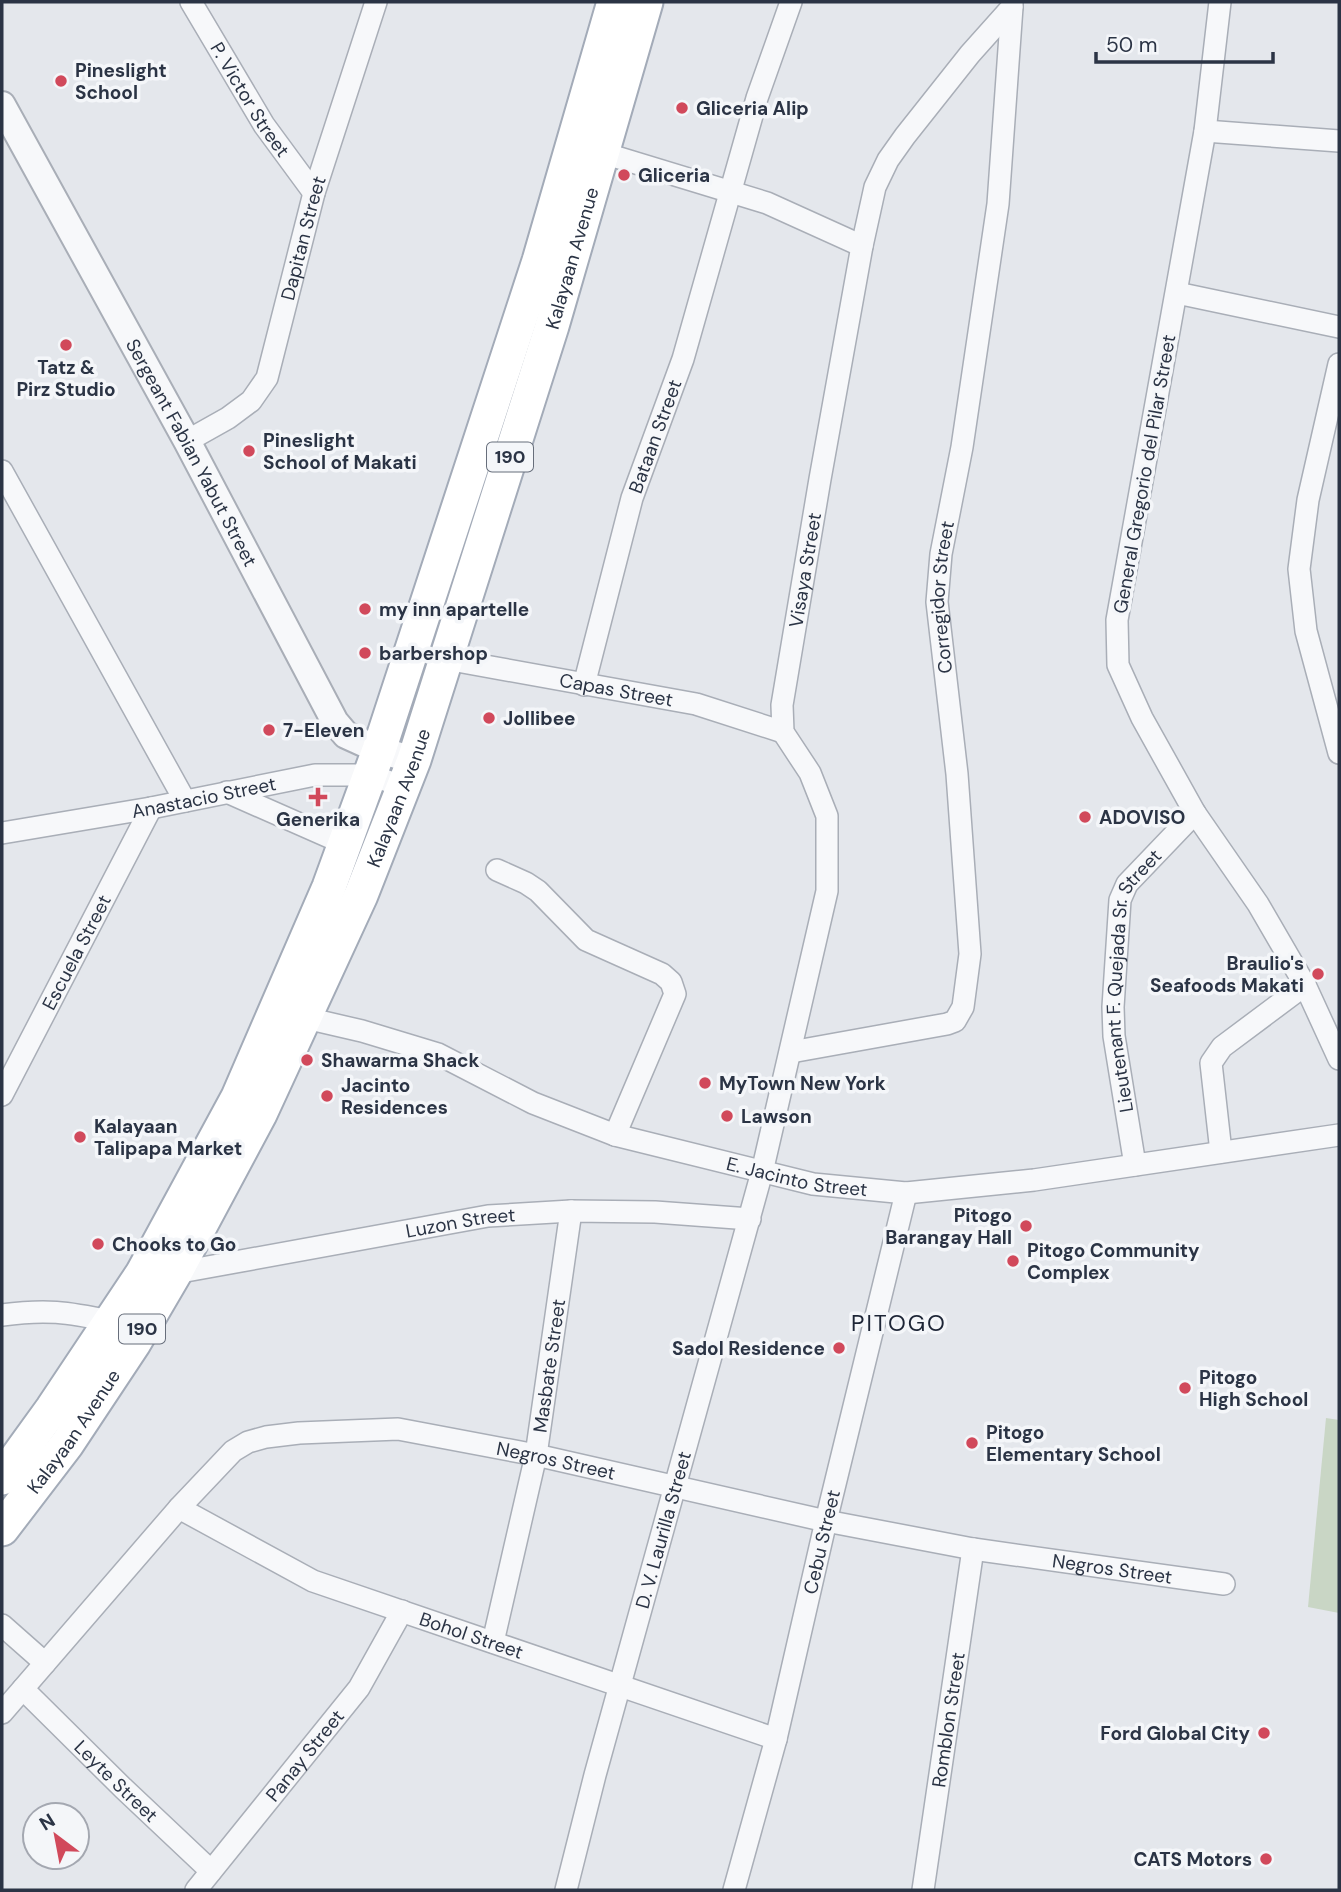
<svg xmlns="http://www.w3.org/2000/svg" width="1341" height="1892" font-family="'DM Sans',sans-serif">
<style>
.green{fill:#c9d6c5}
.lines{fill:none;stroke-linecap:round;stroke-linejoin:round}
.minor-casing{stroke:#a9aeb7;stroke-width:24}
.tertiary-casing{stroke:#a9aeb7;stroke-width:30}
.primary-casing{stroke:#a3abb8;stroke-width:37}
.minor{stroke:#f7f8fa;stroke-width:21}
.tertiary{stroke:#f7f8fa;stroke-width:26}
.primary{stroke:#fff;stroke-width:33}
.poi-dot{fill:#d1495b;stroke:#f4f6f9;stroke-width:2.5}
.labels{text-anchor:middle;stroke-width:7;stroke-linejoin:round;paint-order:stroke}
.shield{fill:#f4f6f9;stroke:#676e7b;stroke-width:2}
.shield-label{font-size:18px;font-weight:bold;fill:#2b3445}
.poi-label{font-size:19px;font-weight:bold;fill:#2b3445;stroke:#f4f6f9;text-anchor:start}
.street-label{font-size:19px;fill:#2b3445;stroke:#f4f6f9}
.quarter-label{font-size:23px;letter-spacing:2px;fill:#1d2536;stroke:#f4f6f9}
</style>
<rect width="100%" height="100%" fill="#e4e7ec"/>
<path class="green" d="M1326,1418L1339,1420V1613L1308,1607Z"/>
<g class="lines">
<defs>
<g id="minor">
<path id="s1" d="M191,2L264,125L314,193"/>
<path d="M1220,2L1205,131L1117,620L1118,665L1142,718L1195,813L1258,904L1305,985L1339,1059"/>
<path d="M1205,131L1339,141"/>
<path d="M603,153L767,203L862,246"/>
<path d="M1177,293L1339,327"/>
<path d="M1339,364L1308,500L1299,569L1306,631L1339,753"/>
<path id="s2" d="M187,441L228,418L251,401L267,378L314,193L376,2"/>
<path d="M2,471L185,801"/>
<path id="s3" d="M446,659L696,704L783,732"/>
<path id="s4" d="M584,685L632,498L683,359L757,98L791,2"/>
<path d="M227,792L345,844"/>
<path id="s5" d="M2,833L151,808L315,775H371L404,787"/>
<path d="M497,870L526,883L538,891L586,940L662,974L671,982L675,994L615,1135"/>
<path id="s6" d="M293,1015L362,1031L438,1054L533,1103L615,1135L813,1184L906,1193L1034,1180L1339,1135"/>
<path id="s7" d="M791,1052L947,1024L955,1021L963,1007L970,954L957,774L937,602L941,554L962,447L998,204L1012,7"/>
<path id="s8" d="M2,1095L151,808"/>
<path d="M1221,1152L1211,1063L1222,1047L1305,985"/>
<path id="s9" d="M1135,1165L1114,1036L1113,1007L1120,900L1127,884L1195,813"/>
<path id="s10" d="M175,1273L488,1216L571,1211L655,1212L750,1219"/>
<path d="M2,1315C46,1309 67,1312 110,1321"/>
<path id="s11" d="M179,1508L313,1581L776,1739"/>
<path d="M2,1625L45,1663"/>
<path id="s12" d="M493,1642L536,1455L571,1211"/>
<path id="s13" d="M23,1689L123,1788L211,1871"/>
<path id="s14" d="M2,1713L179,1508L233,1451L248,1442L266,1437L299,1433L398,1429L536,1455L826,1521L973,1549L1224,1584"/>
<path id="s15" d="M196,1890L359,1688L402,1611"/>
<path id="s16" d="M566,1890L595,1775L762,1172L827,891V816L810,773L783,732L782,705L820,479L862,246L875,187L888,160L905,136L970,54L1012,7V2"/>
<path id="s17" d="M734,1890L776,1739L826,1521L906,1193"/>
<path id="s18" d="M923,1890L973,1549"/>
</g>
<g id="tertiary">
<path id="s19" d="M2,105L187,441L335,722L346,735L379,750L414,760"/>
</g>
<g id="primary">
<path d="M2,1478L52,1409L142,1274L238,1097L329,887L379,750L539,261L614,2"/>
<path id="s20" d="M2,1529L67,1444L134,1343L175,1273L260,1114L361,895L414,760L426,722L552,326L646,2"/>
</g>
</defs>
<use href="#minor" class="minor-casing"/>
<use href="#tertiary" class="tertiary-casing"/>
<use href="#primary" class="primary-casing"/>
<use href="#minor" class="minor"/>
<use href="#tertiary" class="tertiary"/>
<use href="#primary" class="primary"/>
</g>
<g class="poi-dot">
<circle cx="61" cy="81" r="7"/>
<circle cx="682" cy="108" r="7"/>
<circle cx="624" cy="175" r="7"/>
<circle cx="66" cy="345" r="7"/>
<circle cx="249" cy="451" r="7"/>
<circle cx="365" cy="609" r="7"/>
<circle cx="365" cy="653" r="7"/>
<circle cx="489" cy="718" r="7"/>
<circle cx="269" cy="730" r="7"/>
<path d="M314.5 786.5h7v7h7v7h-7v7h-7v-7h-7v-7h7z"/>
<circle cx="1085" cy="817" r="7"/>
<circle cx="1318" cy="974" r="7"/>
<circle cx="307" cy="1060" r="7"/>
<circle cx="705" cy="1083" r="7"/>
<circle cx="327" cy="1096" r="7"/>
<circle cx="727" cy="1116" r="7"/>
<circle cx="80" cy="1137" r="7"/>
<circle cx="1026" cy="1226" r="7"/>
<circle cx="98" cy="1244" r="7"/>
<circle cx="1013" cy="1261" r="7"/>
<circle cx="839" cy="1348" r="7"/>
<circle cx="1185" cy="1388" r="7"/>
<circle cx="972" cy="1443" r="7"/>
<circle cx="1264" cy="1733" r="7"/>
<circle cx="1266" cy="1859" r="7"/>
</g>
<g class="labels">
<g class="shield">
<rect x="487" y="442.5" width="46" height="29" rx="5"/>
<rect x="119" y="1314.5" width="46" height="29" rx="5"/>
</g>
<g class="shield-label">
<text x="510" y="463">190</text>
<text x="142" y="1335">190</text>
</g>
<g class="poi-label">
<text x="75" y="77">Pineslight<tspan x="75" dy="22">School</tspan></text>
<text x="696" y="115">Gliceria Alip</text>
<text x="638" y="182">Gliceria</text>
<text x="66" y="374" text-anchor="middle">Tatz &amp;<tspan x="66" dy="22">Pirz Studio</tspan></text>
<text x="263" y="447">Pineslight<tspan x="263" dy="22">School of Makati</tspan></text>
<text x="379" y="616">my inn apartelle</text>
<text x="379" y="660">barbershop</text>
<text x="503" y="725">Jollibee</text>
<text x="283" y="737">7-Eleven</text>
<text x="1099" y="824">ADOVISO</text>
<text x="318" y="826" text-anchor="middle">Generika</text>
<text x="1304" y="970" text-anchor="end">Braulio's<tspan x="1304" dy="22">Seafoods Makati</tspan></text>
<text x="321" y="1067">Shawarma Shack</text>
<text x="719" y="1090">MyTown New York</text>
<text x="341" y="1092">Jacinto<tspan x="341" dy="22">Residences</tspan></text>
<text x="741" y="1123">Lawson</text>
<text x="94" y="1133">Kalayaan<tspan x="94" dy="22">Talipapa Market</tspan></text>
<text x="1012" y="1222" text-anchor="end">Pitogo<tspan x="1012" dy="22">Barangay Hall</tspan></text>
<text x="112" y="1251">Chooks to Go</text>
<text x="1027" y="1257">Pitogo Community<tspan x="1027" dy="22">Complex</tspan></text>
<text x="825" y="1355" text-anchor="end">Sadol Residence</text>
<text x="1199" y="1384">Pitogo<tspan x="1199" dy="22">High School</tspan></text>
<text x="986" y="1439">Pitogo<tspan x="986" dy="22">Elementary School</tspan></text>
<text x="1250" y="1740" text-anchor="end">Ford Global City</text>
<text x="1252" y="1866" text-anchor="end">CATS Motors</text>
</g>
<g class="street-label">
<text dy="7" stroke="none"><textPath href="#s1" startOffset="114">P. Victor Street</textPath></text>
<text dy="7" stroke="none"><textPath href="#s2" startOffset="248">Dapitan Street</textPath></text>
<text dy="7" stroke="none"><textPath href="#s20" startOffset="1402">Kalayaan Avenue</textPath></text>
<text dy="7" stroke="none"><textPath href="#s4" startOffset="259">Bataan Street</textPath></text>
<text dy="7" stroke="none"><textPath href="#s19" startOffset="396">Sergeant Fabian Yabut Street</textPath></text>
<text transform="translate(1144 474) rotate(-80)" y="7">General Gregorio del Pilar Street</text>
<text dy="7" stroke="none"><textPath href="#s16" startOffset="1367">Visaya Street</textPath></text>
<text dy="7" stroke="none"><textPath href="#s7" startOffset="595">Corregidor Street</textPath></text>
<text dy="7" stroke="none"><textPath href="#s3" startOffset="173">Capas Street</textPath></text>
<text dy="7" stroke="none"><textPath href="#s5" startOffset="205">Anastacio Street</textPath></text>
<text dy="7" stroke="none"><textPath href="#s20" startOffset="835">Kalayaan Avenue</textPath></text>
<text dy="7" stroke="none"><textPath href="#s8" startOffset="161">Escuela Street</textPath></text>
<text dy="7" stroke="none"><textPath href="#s9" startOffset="191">Lieutenant F. Quejada Sr. Street</textPath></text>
<text dy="7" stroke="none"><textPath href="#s6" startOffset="532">E. Jacinto Street</textPath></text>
<text dy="7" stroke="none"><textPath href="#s10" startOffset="290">Luzon Street</textPath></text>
<text dy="7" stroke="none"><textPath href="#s12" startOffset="282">Masbate Street</textPath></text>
<text dy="7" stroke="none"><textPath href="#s20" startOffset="121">Kalayaan Avenue</textPath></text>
<text dy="7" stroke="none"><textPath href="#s14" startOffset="679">Negros Street</textPath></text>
<text dy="7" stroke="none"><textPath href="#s16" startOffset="373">D. V. Laurilla Street</textPath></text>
<text dy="7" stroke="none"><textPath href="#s17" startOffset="359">Cebu Street</textPath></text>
<text dy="7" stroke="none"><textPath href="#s14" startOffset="1246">Negros Street</textPath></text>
<text dy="7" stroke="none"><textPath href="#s11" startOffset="320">Bohol Street</textPath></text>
<text dy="7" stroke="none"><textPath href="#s18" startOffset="172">Romblon Street</textPath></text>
<text dy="7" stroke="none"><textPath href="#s15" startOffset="173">Panay Street</textPath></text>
<text dy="7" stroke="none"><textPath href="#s13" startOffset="131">Leyte Street</textPath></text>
</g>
<g class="quarter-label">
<text x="899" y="1331">PITOGO</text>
</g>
</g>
<rect width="1341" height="1892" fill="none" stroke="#2b3445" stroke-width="7"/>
<g transform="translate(56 1836) rotate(328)"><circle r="33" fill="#f4f6f9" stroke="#a4a8b1" stroke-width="2"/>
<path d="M0-5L12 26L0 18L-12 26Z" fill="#d1495b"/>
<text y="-10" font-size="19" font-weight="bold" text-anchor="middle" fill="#2b3445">N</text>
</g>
<path d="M1096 52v10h177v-10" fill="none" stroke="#2b3445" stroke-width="3.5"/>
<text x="1106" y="52" font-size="21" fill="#2b3445" stroke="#f4f6f9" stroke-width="5" paint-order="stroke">50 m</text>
</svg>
